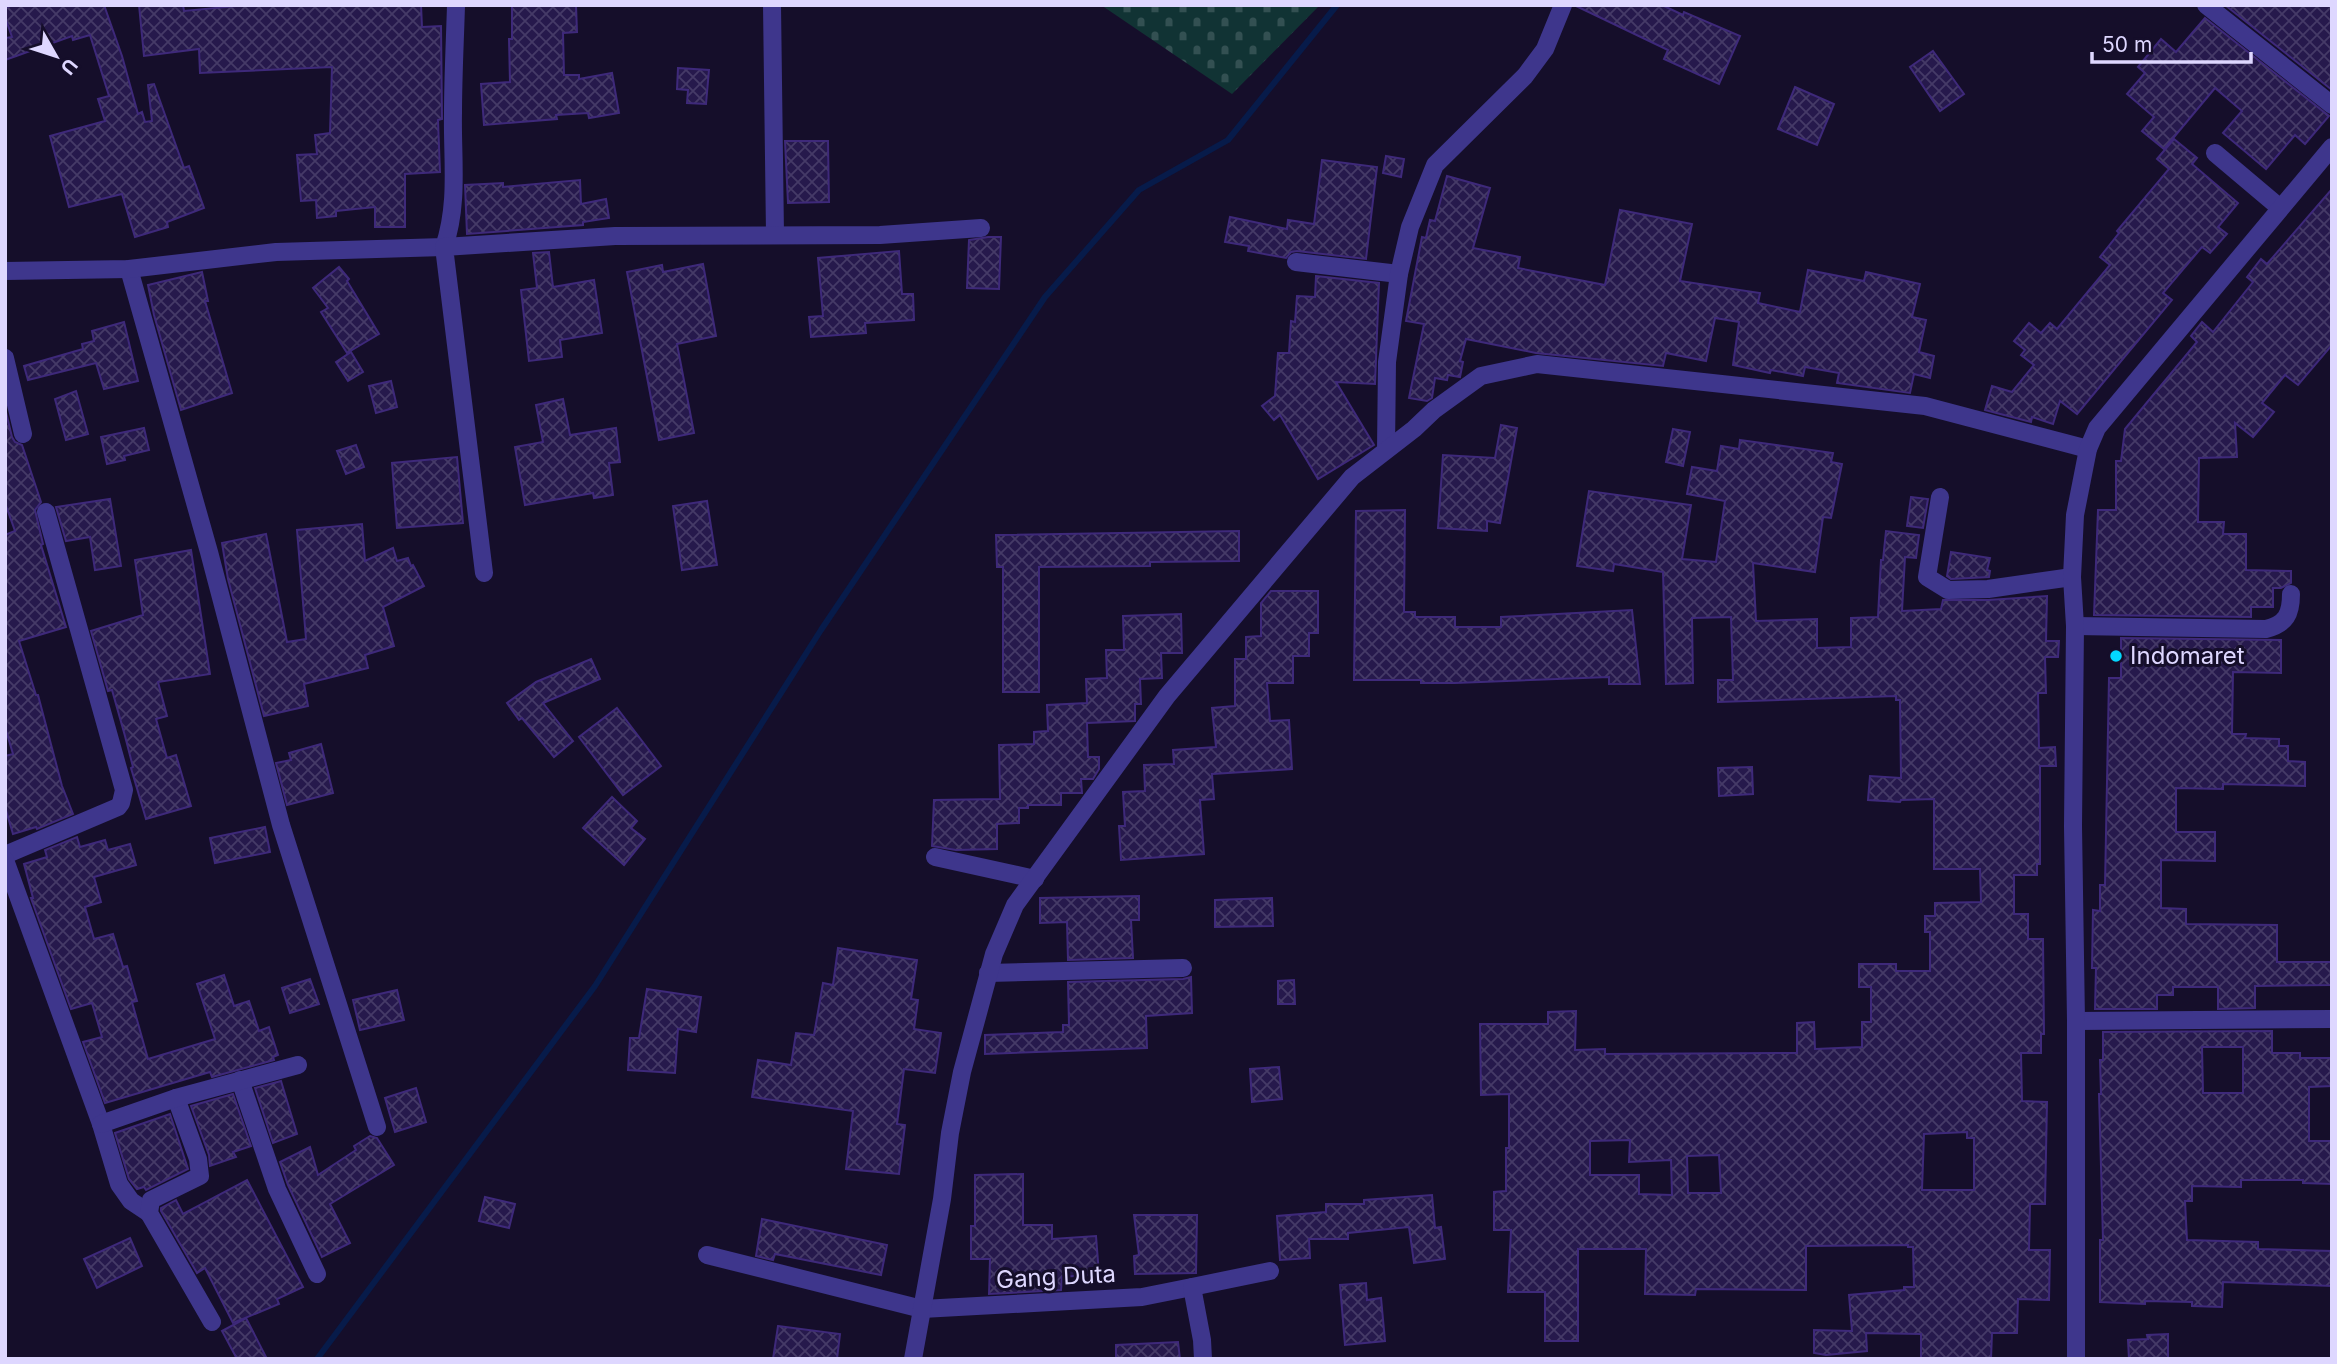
<svg xmlns="http://www.w3.org/2000/svg" width="2337" height="1364" font-family="Inter,sans-serif">
<style>
.cemetery{fill:url(#cemetery-stones)}
.lines{fill:none;stroke-linecap:round;stroke-linejoin:round}
.stream{stroke:#071b4a;stroke-width:6}
.building{fill:url(#building-cross-hatch);stroke:#3e297a;stroke-width:2;fill-rule:evenodd}
.minor{stroke:#3e368c;stroke-width:18}
.poi-dot{fill:#03d7ff;stroke:#150e2a;stroke-width:2.5}
.labels{text-anchor:middle;stroke-width:6;stroke-linejoin:round;paint-order:stroke}
.poi-label{font-size:24px;fill:#ded7ff;stroke:#150e2a;text-anchor:start}
.street-label{font-size:24px;fill:#ded7ff;stroke:#150e2a}
</style>
<defs>
<pattern id="cemetery-stones" width="16" height="16" patternUnits="userSpaceOnUse" patternTransform="scale(1.75)"><rect width="16" height="16" fill="#113334"/><path d="M2 7V4a2 2 0 0 1 4 0v3zM10 15v-3a2 2 0 0 1 4 0v3z" fill="#335052"/></pattern>
<pattern id="building-cross-hatch" width="8" height="8" patternUnits="userSpaceOnUse" patternTransform="scale(1.75)"><rect width="8" height="8" fill="#26194c"/><path d="M0 0l8 8M0 8l8-8" fill="none" stroke="#453a67"/></pattern>
</defs>
<rect width="100%" height="100%" fill="#150e2a"/>
<path class="cemetery" d="M1101,5H1320L1232,94Z"/>
<g class="lines">
<path class="stream" d="M317,1359L595,986L821,630L1045,297L1139,190L1228,140L1337,5"/>
</g>
<g class="building">
<path d="M13,5H104L122,56L138,114L142,112L145,122L152,121L148,85L154,84L184,168L189,166L204,208L167,222L168,227L135,237L122,194L69,207L50,136L105,121L98,99L109,96L90,35L73,40L72,36L5,60V38L12,37L5,17V8Z"/>
<path d="M139,5H183L184,11L247,5H421L422,27L441,26L442,119L438,120L440,172L405,174V227H375V207L336,211V216L317,218L316,200L301,201L297,155L317,154L315,135L330,133L332,67L200,73L199,49L144,56Z"/>
<path d="M512,5H576L577,32L563,33L564,75H579V79L612,73L619,113L589,118L588,113L556,115L557,119L484,125L481,84L510,82L509,39H512Z"/>
<path d="M1574,5H1662L1683,15L1684,12L1740,36L1719,84L1664,59L1668,50Z"/>
<path d="M2225,5H2332V90Z"/>
<path d="M2205,18L2329,116L2305,144L2295,135L2266,169L2223,133L2242,111L2215,88L2164,149L2142,131L2154,117L2127,94L2145,73L2138,67L2161,39L2176,52Z"/>
<path d="M1933,51L1964,94L1940,111L1910,67Z"/>
<path d="M678,68L709,70L706,104L687,103L688,90L677,89Z"/>
<path d="M1795,87L1834,104L1817,145L1778,129Z"/>
<path d="M2174,139L2197,158L2192,164L2238,203L2218,227L2227,234L2210,253L2202,247L2163,293L2172,300L2077,414L2060,401L2053,424L2032,417L2031,422L1985,410L1992,386L2012,392L2034,365L2021,355L2025,350L2014,341L2029,323L2041,333L2050,323L2057,329L2110,265L2100,257L2119,233L2117,231L2169,169L2157,159Z"/>
<path d="M785,141H828L829,202L788,203Z"/>
<path d="M1386,156L1404,159L1401,177L1383,173Z"/>
<path d="M1322,160L1377,167L1366,259L1297,251L1291,252L1286,258L1248,251L1249,246L1225,242L1230,217L1287,229L1288,220L1314,224Z"/>
<path d="M1447,176L1490,188L1473,248L1520,257L1518,268L1605,285L1620,210L1692,224L1680,281L1760,293L1758,303L1800,312L1808,270L1864,281L1866,272L1920,284L1912,317L1926,320L1919,352L1934,356L1930,378L1914,374L1910,393L1837,383L1839,373L1805,367L1803,376L1771,370L1770,373L1733,365L1739,322L1715,318L1706,361L1666,353L1663,366L1536,353L1466,339L1460,361L1463,362L1460,377L1448,375L1447,380L1435,378L1432,398L1427,401L1409,398L1424,324L1406,321L1422,237L1426,238L1430,220L1435,221Z"/>
<path d="M580,180L581,204L606,199L609,218L583,222V225L467,234L465,185L503,183V187Z"/>
<path d="M2332,189V345L2298,385L2285,375L2262,403L2274,412L2253,437L2235,423L2237,457L2199,458L2198,522H2224L2223,534H2246V570L2291,571V583L2281,588H2273V607H2251V617L2094,615L2098,510H2116V461H2121L2125,429L2197,342L2191,336L2202,322L2213,332L2253,282L2247,277L2261,259L2267,264Z"/>
<path d="M988,237H1001L999,289L967,288L969,240Z"/>
<path d="M899,251L902,294H913L914,320L865,323L866,333L811,337L809,317L823,316L818,258Z"/>
<path d="M549,252L553,287L594,280L602,333L560,340L562,357L529,361L521,290L537,288L533,253Z"/>
<path d="M703,264L716,336L677,344L694,433L659,440L627,272L662,265L663,272Z"/>
<path d="M339,267L349,279L347,281L379,334L347,353L321,312L328,308L313,288Z"/>
<path d="M202,272L208,301H205L232,393L181,410L154,315L148,285Z"/>
<path d="M1316,276L1379,283L1375,384L1336,382L1374,445L1318,479L1280,415L1274,420L1262,406L1275,396L1278,353H1289L1291,321L1295,322L1297,296L1315,297Z"/>
<path d="M124,322L138,381L104,389L96,363L28,380L24,366L83,349L82,344L94,341L92,331Z"/>
<path d="M351,352L363,372L348,381L336,362Z"/>
<path d="M391,381L397,407L376,413L369,386Z"/>
<path d="M76,391L88,434L66,440L55,399Z"/>
<path d="M563,399L570,435L616,428L620,462L609,463L613,495L594,498L593,493L525,505L515,447L543,442L536,405Z"/>
<path d="M5,408L12,437L15,442L22,445L41,502L35,510L43,544L41,545L66,627L19,641L36,695H38L62,786L73,814L37,829L36,827L13,834L5,807V756L13,754L5,727V535L15,531L5,503Z"/>
<path d="M1501,425L1517,428L1500,523L1487,521V531L1438,528L1443,455L1495,458Z"/>
<path d="M144,428L149,450L124,456L125,460L107,464L101,437Z"/>
<path d="M1673,429L1690,432L1683,466L1666,462Z"/>
<path d="M1740,440L1833,453L1831,462L1842,464L1831,518L1823,517L1815,572L1753,563L1756,621L1817,619V648L1851,647V618L1878,617L1881,560H1883L1886,531L1919,535L1916,558L1905,557L1902,611L1941,609L1943,600H1988L2047,596L2046,641H2059L2058,657H2045L2046,693H2038L2039,748L2055,747L2056,766H2040V864H2037V875H2014V914H2028V939H2043L2044,1034H2041V1053H2021L2022,1101L2047,1102L2045,1204H2030L2029,1250H2050L2049,1300L2018,1299L2017,1333H1992L1991,1359H1921V1334L1866,1333L1867,1351L1826,1355L1814,1353V1330L1852,1331L1849,1295L1904,1290V1287H1914L1913,1247H1908V1245L1806,1246V1290L1696,1289L1695,1295L1645,1294L1646,1249H1578V1341H1545V1292H1508L1511,1230H1494V1192L1506,1191V1148H1509V1094L1481,1095L1480,1024H1548V1012L1576,1011L1575,1050L1605,1049V1054L1797,1053V1023L1814,1022L1815,1049L1862,1047V1022H1871V987H1859V964H1896V971H1930V932H1925V916H1935V903L1981,902L1980,869H1934V799L1901,800L1900,802L1868,800L1870,776L1901,778L1900,700H1896V696L1718,702V680H1733L1731,617L1692,618L1693,683L1666,684L1663,572L1614,564L1613,571L1577,566L1589,491L1691,505L1682,559L1716,562L1725,501L1687,494L1692,467L1717,471L1721,446L1739,449ZM1967,1132V1138H1974V1190H1922L1924,1134ZM1630,1140L1629,1162L1671,1160L1672,1195L1639,1194V1175H1590V1141ZM1719,1155L1721,1193H1688L1687,1156Z"/>
<path d="M356,445L364,467L346,474L337,451Z"/>
<path d="M457,457L463,523L397,528L392,463Z"/>
<path d="M1911,497L1928,499L1923,528L1907,526Z"/>
<path d="M110,499L121,566L95,570L90,537L66,541L56,507Z"/>
<path d="M707,501L717,565L682,570L673,506Z"/>
<path d="M1405,510L1404,612H1415V617H1455V627H1501V617L1632,610L1640,684H1609V677L1455,683H1421V680H1354L1356,511Z"/>
<path d="M362,524L365,561L393,548L397,561L408,558L411,566L413,565L424,586L383,607L394,646L365,655L368,668L304,684L308,706L264,716L228,579L222,543L266,534L287,642L306,639L297,530Z"/>
<path d="M1239,531V561L1150,562V566L1039,567V692H1003V567H997L996,535Z"/>
<path d="M191,550L210,674L158,682L167,716L156,719L167,758L176,755L191,806L146,819L131,768L133,767L125,736L112,690L108,691L91,631L143,615L135,560Z"/>
<path d="M1951,552L1990,558L1987,570L1990,571L1989,577L1951,579L1947,576Z"/>
<path d="M1271,591H1318V633H1309V656H1293V683H1267L1270,721L1289,720L1292,769L1212,774L1214,799L1200,800L1204,854L1121,860L1119,826H1125L1123,792L1145,791L1144,765L1174,764L1173,750L1216,747L1212,708L1235,706V659H1246V637L1261,636V603Z"/>
<path d="M1181,614L1182,653H1161L1162,678L1140,679L1141,704H1135V721L1087,723L1088,757H1099V769L1093,779H1081L1082,793H1061V805H1028V808H1019V823L997,824V849L956,850L932,846L934,800L1000,799L999,745L1034,744V732L1048,731L1047,705L1087,703L1086,679L1107,678L1106,650H1124L1123,616Z"/>
<path d="M2121,638L2281,640V673L2233,672L2232,734H2246L2245,738L2279,739V746H2288V761L2305,762V786L2223,784V789L2176,788V832H2215V861L2161,860V908L2186,909V924L2277,925V962H2332V985L2255,986V1008L2218,1009V987H2173V995H2157V1009H2095L2096,968H2092L2093,910L2100,911V885H2105L2109,678H2121Z"/>
<path d="M591,659L600,679L543,703L573,741L554,757L522,718L519,720L507,703L536,682Z"/>
<path d="M617,708L661,766L623,795L579,737Z"/>
<path d="M321,744L333,793L287,805L276,763L291,760L289,753Z"/>
<path d="M1752,767L1753,794L1719,796L1718,768Z"/>
<path d="M612,797L637,821L631,828L645,839L624,865L583,828Z"/>
<path d="M265,827L270,852L215,863L210,838Z"/>
<path d="M77,837L80,847L105,840L108,850L130,844L136,865L94,877L101,902L85,907L94,939L113,934L123,967L127,966L137,1001L132,1002L148,1059L215,1039L197,984L224,975L234,1006L249,1001L259,1031L269,1027L278,1055L273,1057L274,1060L212,1077L210,1072L105,1103L83,1042L102,1037L92,1003L71,1009L32,901L31,898H33L24,864L47,857L45,850Z"/>
<path d="M1139,896V920H1131L1133,958L1068,960L1067,922L1040,923V898Z"/>
<path d="M1272,898L1273,926L1215,927V900Z"/>
<path d="M838,948L917,960L911,999L918,1000L914,1029L941,1033L935,1073L904,1069L897,1124L905,1125L899,1174L846,1169L853,1111L752,1097L758,1060L791,1065L796,1033L814,1035L823,983L833,985Z"/>
<path d="M1191,977L1192,1013L1146,1016L1147,1048L985,1054V1035L1063,1032V1025H1069L1068,982L1183,979Z"/>
<path d="M310,979L319,1004L290,1013L282,988Z"/>
<path d="M1294,980L1295,1004H1278V981Z"/>
<path d="M647,989L701,997L696,1032L678,1029L675,1073L628,1070L630,1038H639Z"/>
<path d="M397,990L404,1020L360,1030L353,1000Z"/>
<path d="M2272,1031V1053H2300V1058H2332V1086L2309,1087V1141H2332V1184L2303,1183V1180H2241V1187L2192,1186V1201H2185L2187,1240L2258,1242V1249L2332,1251V1286L2223,1282L2222,1307L2192,1306V1302L2145,1301V1304L2100,1302V1240H2103L2099,1094H2101L2100,1060H2103V1032ZM2202,1047H2243V1093H2203Z"/>
<path d="M1279,1067L1282,1099L1252,1102L1250,1069Z"/>
<path d="M281,1081L297,1134L273,1143L255,1088Z"/>
<path d="M416,1088L426,1122L395,1132L385,1098Z"/>
<path d="M233,1094L251,1146L233,1152L236,1157L210,1166L209,1155L191,1106Z"/>
<path d="M170,1114L188,1169L146,1190L144,1187L137,1189L129,1179L115,1133Z"/>
<path d="M370,1136L377,1138L394,1165L330,1204L350,1243L322,1257L288,1185L280,1162L310,1147L318,1175L356,1150L354,1146Z"/>
<path d="M1023,1174V1225H1052V1239L1096,1236L1099,1274L1062,1277L1061,1290L989,1294L990,1259H971V1226H975V1175Z"/>
<path d="M247,1180L303,1287L277,1299L279,1304L233,1323L205,1268L197,1273L161,1211V1208L176,1200L183,1214Z"/>
<path d="M1432,1195L1435,1228L1441,1227L1445,1259L1414,1263L1409,1227L1348,1233V1239H1309L1310,1258L1280,1260L1277,1216L1326,1212V1204H1364V1200Z"/>
<path d="M485,1197L515,1204L509,1228L479,1221Z"/>
<path d="M1134,1215H1197L1196,1273L1135,1274L1134,1256L1139,1255Z"/>
<path d="M762,1219L887,1245L881,1275L775,1254L773,1260L756,1256Z"/>
<path d="M130,1238L142,1266L97,1288L84,1259Z"/>
<path d="M1366,1283L1367,1300L1381,1298L1385,1341L1345,1345L1340,1285Z"/>
<path d="M246,1318L267,1359H237L222,1331Z"/>
<path d="M778,1326L840,1334L837,1359H773Z"/>
<path d="M2168,1334V1359H2129L2128,1340L2148,1339L2147,1335Z"/>
<path d="M1178,1342L1180,1359H1116V1345Z"/>
</g>
<g class="lines">
<g class="minor">
<path d="M772,5L775,235"/>
<path d="M2206,5L2332,105"/>
<path d="M2215,153L2279,207"/>
<path d="M1296,262L1399,274"/>
<path d="M129,269L209,552L281,825L377,1127"/>
<path d="M5,271L129,269L276,252L444,247C459,203 452,158 453,113C453,77 455,41 456,5"/>
<path d="M5,358L23,434"/>
<path d="M1386,449L1387,362L1399,274L1410,227L1435,165L1525,76L1545,49L1563,5"/>
<path d="M1940,497L1927,577L1948,590L1988,589L2072,577"/>
<path d="M484,573L444,247L615,236L880,235L981,228"/>
<path d="M2075,626L2266,629C2286,624 2291,614 2291,594"/>
<path d="M5,855L118,807L121,803L124,790L119,772L46,512"/>
<path d="M935,857L1035,879"/>
<path d="M5,860L101,1124L119,1184L131,1201L149,1213"/>
<path d="M988,973L1183,968"/>
<path d="M2076,1021L2332,1019"/>
<path d="M240,1080L277,1189L317,1274"/>
<path d="M176,1098L198,1159L200,1176L151,1200L149,1213L212,1322"/>
<path d="M101,1124L176,1098L298,1065"/>
<path d="M707,1255L922,1309L1142,1297L1192,1287"/>
<path d="M913,1359L942,1199L950,1133L962,1072L994,954L1015,905L1167,696L1352,477L1414,429L1434,410L1481,376L1537,364L1925,406L2088,449"/>
<path d="M1203,1359L1202,1340L1192,1287L1270,1271"/>
<path d="M2076,1359V1021L2073,826L2075,626L2072,577L2075,515L2088,449L2097,428L2332,147"/>
</g>
</g>
<circle class="poi-dot" cx="2116" cy="656" r="7"/>
<g class="labels">
<g class="poi-label">
<text x="2130" y="664">Indomaret</text>
</g>
<g class="street-label">
<text transform="translate(1056 1277) rotate(-3)" y="8">Gang Duta</text>
</g>
</g>
<rect width="2337" height="1364" fill="none" stroke="#ded7ff" stroke-width="14"/>
<g transform="translate(56 56) rotate(129)" stroke="#150e2a" stroke-width="5" paint-order="stroke">
<path d="M0-5L12 26L0 18L-12 26Z" fill="#ded7ff"/>
<text y="-10" font-size="19" font-weight="bold" text-anchor="middle" fill="#ded7ff">U</text>
</g>
<path d="M2092 52v10h159v-10" fill="none" stroke="#ded7ff" stroke-width="3.5"/>
<text x="2102" y="52" font-size="21" fill="#ded7ff" stroke="#150e2a" stroke-width="5" paint-order="stroke">50 m</text>
</svg>
